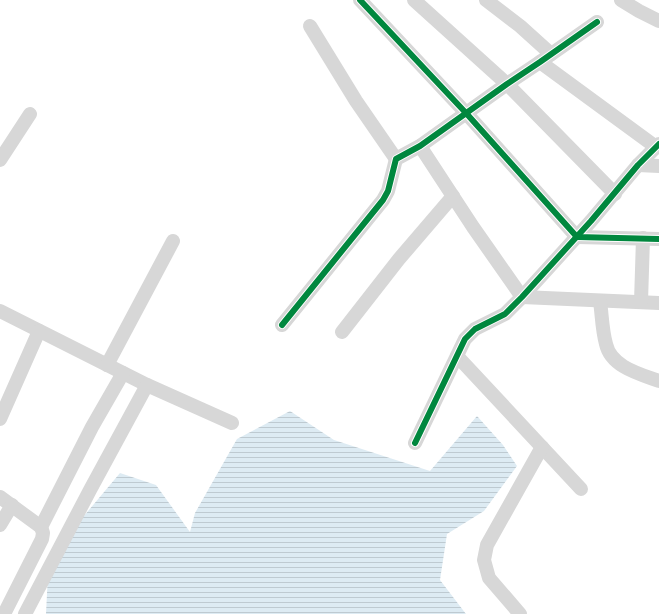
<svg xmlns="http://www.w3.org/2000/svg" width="659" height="614" font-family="Barlow,sans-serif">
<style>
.water{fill:url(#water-rules)}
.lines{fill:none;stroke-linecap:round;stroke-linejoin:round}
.minor{stroke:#d7d7d7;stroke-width:14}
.cycleway-casing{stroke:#fff;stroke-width:8}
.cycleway{stroke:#00873e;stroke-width:6}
</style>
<defs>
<pattern id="water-rules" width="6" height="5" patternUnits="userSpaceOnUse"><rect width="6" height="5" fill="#ddebf3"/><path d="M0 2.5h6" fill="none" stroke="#becad1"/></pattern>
</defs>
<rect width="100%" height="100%" fill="#fff"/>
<path class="water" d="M290,411L334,440L430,471L477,416L503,445L517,466L484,511L447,534L440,580L466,614H46L48,573L78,523L120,473L156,485L190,532L195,513L237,439Z"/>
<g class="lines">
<g class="minor">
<path d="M360,0L466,113L577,237L659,239"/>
<path d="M414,0L507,84L615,194"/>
<path d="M486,0L520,26L551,54"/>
<path d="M621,0L639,11L659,21"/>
<path d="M310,26L356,101L396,159"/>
<path d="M540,62L656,147"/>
<path d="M420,146L473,227L522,297"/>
<path d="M0,160L30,114"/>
<path d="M638,165L659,166"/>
<path d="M522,297L659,303"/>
<path d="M600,301C602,315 602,330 606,344C611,367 640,374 659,381"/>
<path d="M641,302L643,238"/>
<path d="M0,311L147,385L232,423"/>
<path d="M282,325L383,200L388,191L396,159L420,146L507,84L540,62L597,22"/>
<path d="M342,332L399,259L453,196"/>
<path d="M457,356L581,489"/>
<path d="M107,365L173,241"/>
<path d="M0,419L39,331"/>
<path d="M415,443L465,339L475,329L505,314L522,297L591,221L638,165L659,144"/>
<path d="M0,497L41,527L43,533L42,539L4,614"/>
<path d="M0,525L12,505"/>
<path d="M41,527L92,427L123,373"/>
<path d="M25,614L90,490L147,385"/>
<path d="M520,614L489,578L484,560L487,545L542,447"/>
</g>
<defs>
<g id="cycleway">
<path d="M360,0L466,113L577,237L659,239"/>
<path d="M282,325L383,200L388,191L396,159L420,146L507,84L540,62L597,22"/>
<path d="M415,443L465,339L475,329L505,314L522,297L591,221L638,165L659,144"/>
</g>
</defs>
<use href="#cycleway" class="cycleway-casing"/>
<use href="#cycleway" class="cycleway"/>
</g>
</svg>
